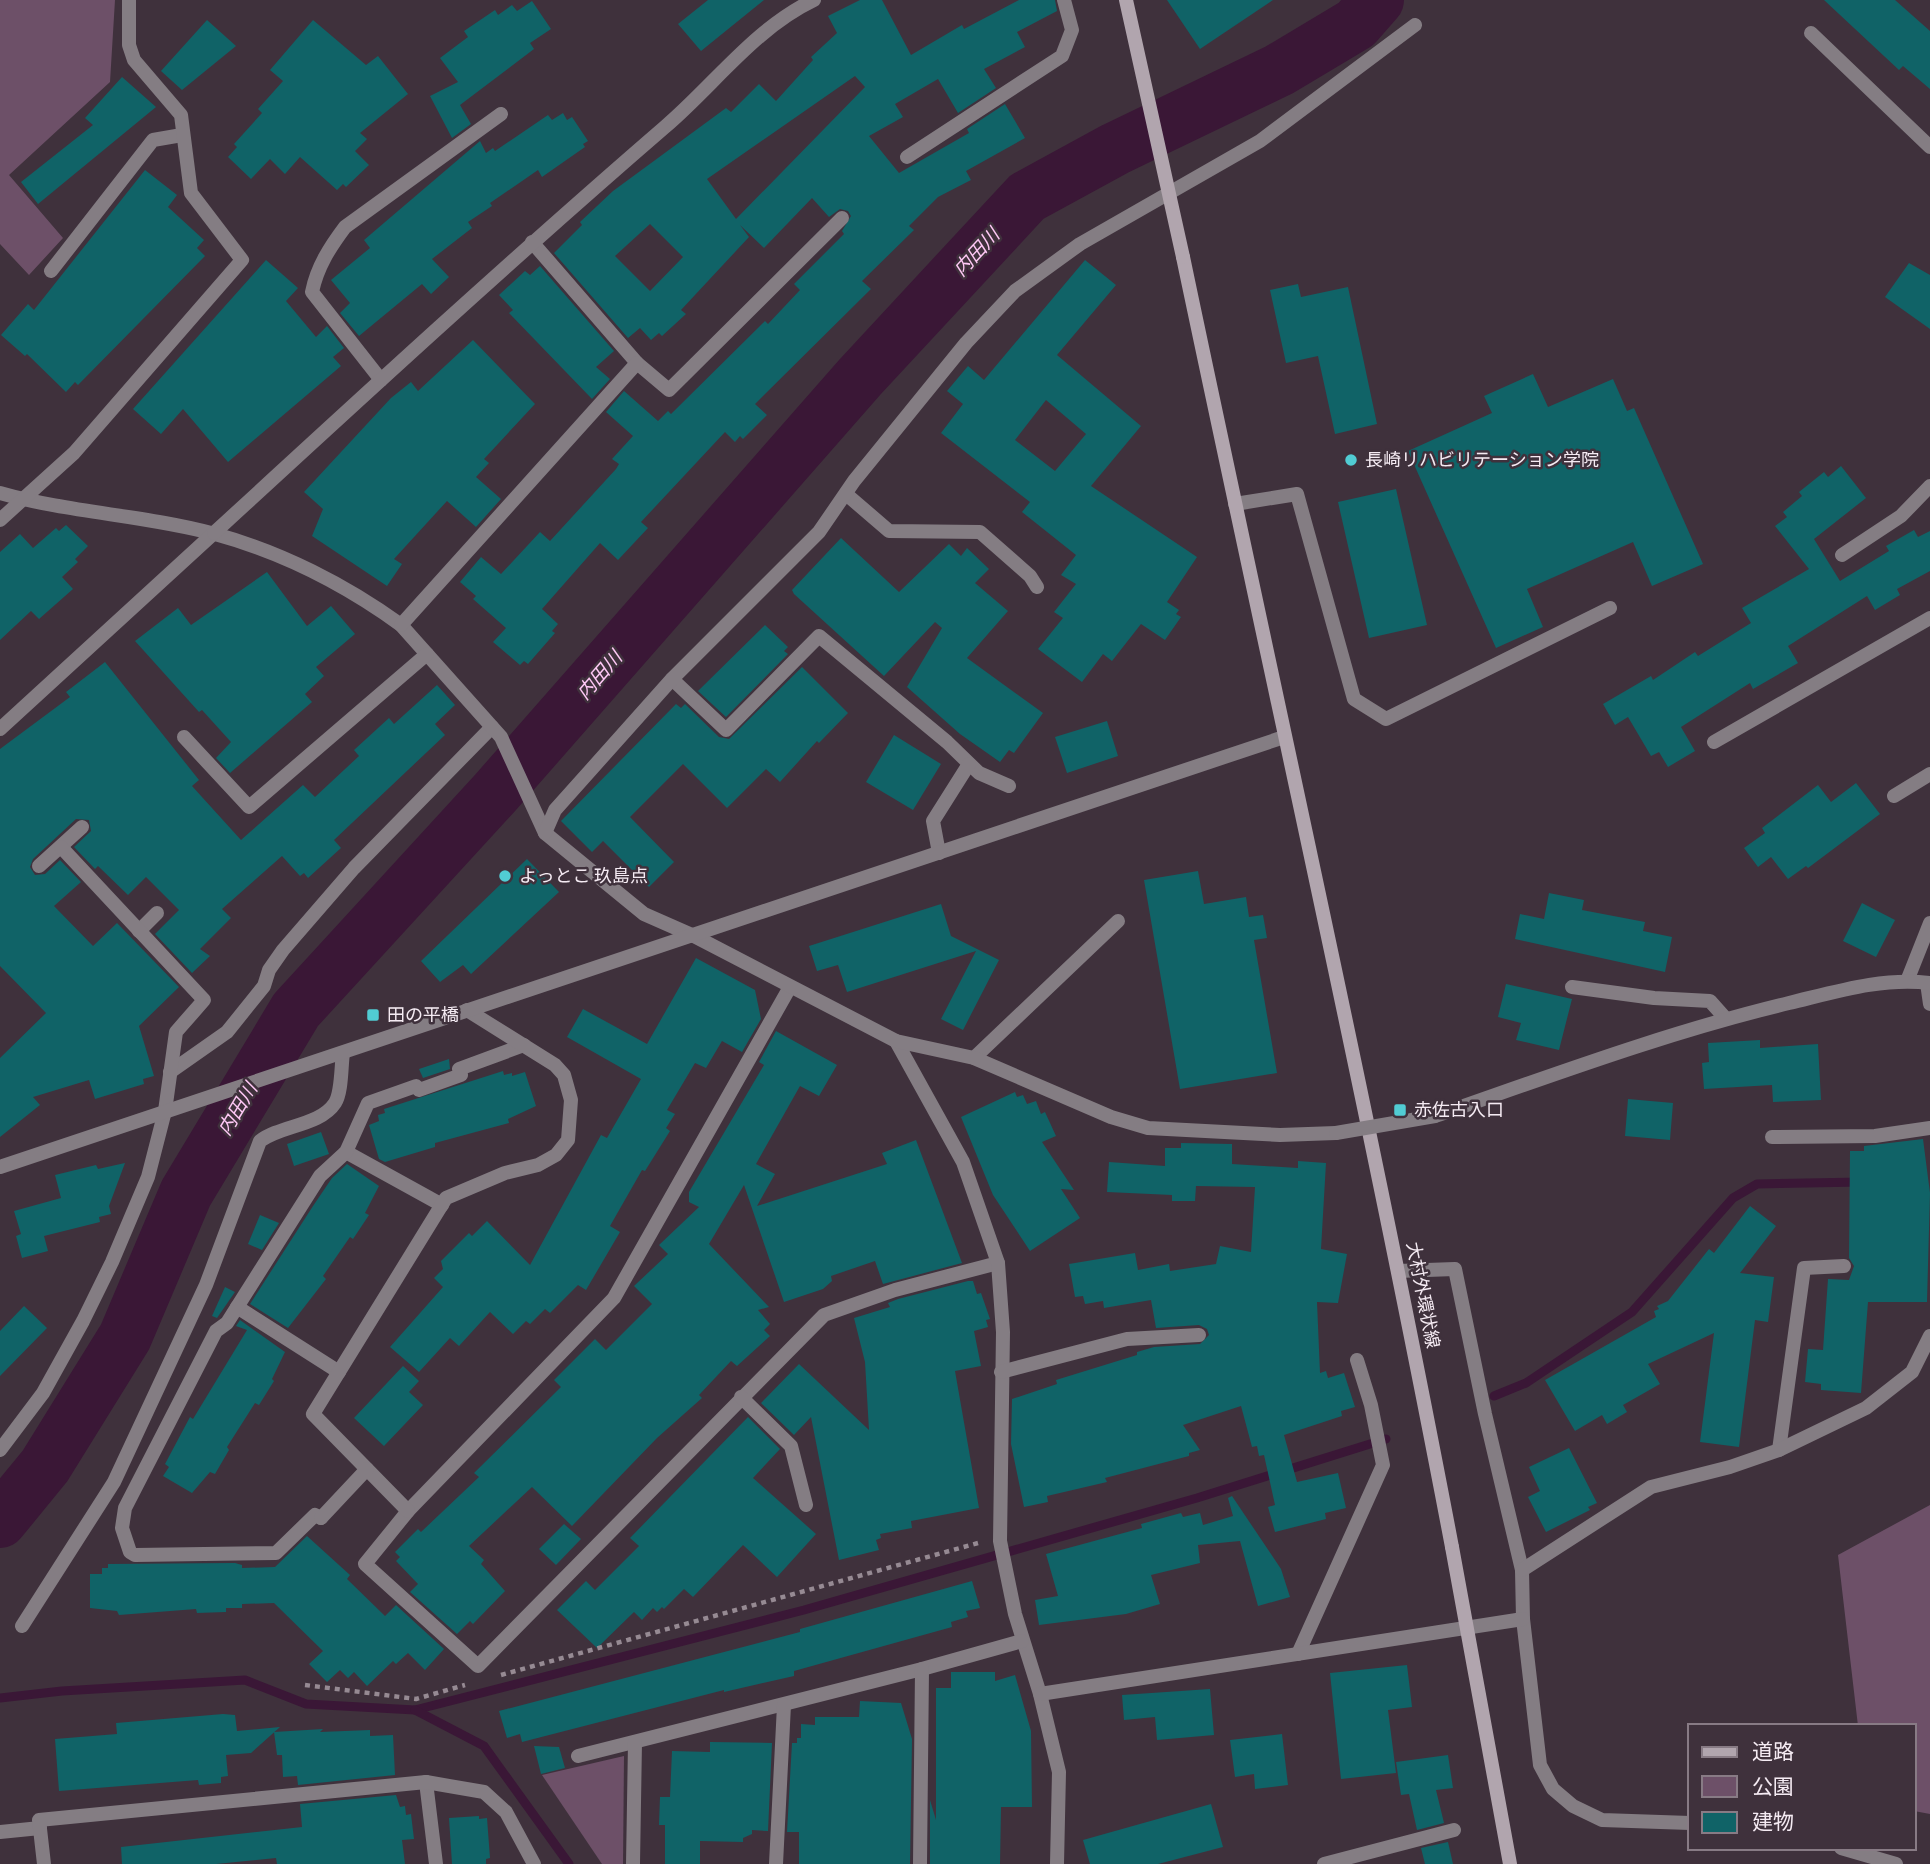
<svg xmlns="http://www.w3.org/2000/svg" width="1930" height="1864" font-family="'Source Sans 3','Noto Sans JP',sans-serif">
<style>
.green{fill:#6d5068}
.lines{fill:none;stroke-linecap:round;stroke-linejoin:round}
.stream{stroke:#3a1736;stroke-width:9}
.river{stroke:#3a1736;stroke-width:54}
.building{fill:#106367;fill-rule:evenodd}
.path{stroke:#968a93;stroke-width:4.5;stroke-dasharray:5 5;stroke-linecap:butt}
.service{stroke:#847d83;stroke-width:14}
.minor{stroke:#847d83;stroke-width:14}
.tertiary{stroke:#847d83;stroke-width:14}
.secondary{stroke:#b1a5ae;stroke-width:14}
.tertiary-bridge{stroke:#847d83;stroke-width:14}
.secondary-bridge{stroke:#b1a5ae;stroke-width:14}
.poi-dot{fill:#51ccd3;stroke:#3f313c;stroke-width:2.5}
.labels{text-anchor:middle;stroke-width:5;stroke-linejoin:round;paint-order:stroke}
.poi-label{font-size:18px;fill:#f5ebf3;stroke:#3f313c;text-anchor:start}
.street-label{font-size:18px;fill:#f5ebf3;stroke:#3f313c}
.water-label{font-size:19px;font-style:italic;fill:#ffc9f6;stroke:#3f313c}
</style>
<rect width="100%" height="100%" fill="#3f313c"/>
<g class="green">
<path d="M0,0H115L110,82L9,175L63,238L29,275L0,244Z"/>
<path d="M1930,1505V1814L1914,1811V1726H1858L1838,1555Z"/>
<path d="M624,1756L623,1864H602L542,1775Z"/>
</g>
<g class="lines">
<g class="stream">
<path d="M1494,1396L1526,1383L1632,1312L1733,1198L1757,1184L1862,1182"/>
<path d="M0,1698L62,1691L245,1680L306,1704L415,1710L804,1610L1197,1498L1386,1439"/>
<path d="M415,1710L484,1746L569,1864"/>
</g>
<path class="river" d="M0,1521L45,1466L125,1337L186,1193L296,1010L495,793L860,377L1027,197L1115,149L1279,70L1356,24L1377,0"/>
</g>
<g class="building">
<path d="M708,0H764L701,51L678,24Z"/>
<path d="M860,0H882L911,55L962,25L964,29L1019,0H1055L1057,11L1017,32L1025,47L984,69L996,88L958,113L938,79L895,104L903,117L869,136L899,173L969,133L967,129L1005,104L1025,138L966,171L971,180L938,197L909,226L914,230L862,281L871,289L755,404L767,415L743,439L740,436L735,442L725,432L641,522L648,528L618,560L600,543L542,609L558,624L552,631L555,633L528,664L524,661L520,665L493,642L506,628L473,599L476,596L460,582L481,557L501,574L540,532L550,541L616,469L619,464L612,459L633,436L606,412L624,391L658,421L668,411L671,414L765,321L768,324L800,290L794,284L844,234L842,231L851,216L848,211L840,209L829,217L812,198L764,248L740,225L749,237L681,310L686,314L662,336L659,333L651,340L640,328L628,338L554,253L582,225L580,222L613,191L726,108L731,112L759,84L776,101L813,60L811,57L837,33L828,16ZM855,76L865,87L736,219L707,179ZM650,224L683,257L650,291L615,256Z"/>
<path d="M1167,0H1273L1200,49Z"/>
<path d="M1824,0H1895L1930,31V89L1903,66L1899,70Z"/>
<path d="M532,1L551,29L530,43L534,49L460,105L471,124L452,138L430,96L458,82L440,58L468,37L464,31L495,10L498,15L512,5L517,11Z"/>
<path d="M207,20L236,46L182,90L161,71Z"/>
<path d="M313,20L366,65L378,56L408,94L360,133L367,139L355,151L369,165L346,187L343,184L337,190L300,157L285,174L270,159L251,179L228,157L237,147L234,144L262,113L258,109L283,81L270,70Z"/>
<path d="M122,77L156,107L38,204L21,182L93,125L85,118Z"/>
<path d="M563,113L567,120L572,117L588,141L583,144L585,147L542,177L538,170L490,203L492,206L468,222L472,228L432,259L449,277L431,294L422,284L359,336L340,313L350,303L331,280L370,248L364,240L480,141L486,153L493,148L495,151L548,115L552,120Z"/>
<path d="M145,170L177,195L168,207L204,240L197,248L205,256L78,385L75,382L66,392L27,354L25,356L1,335L28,304L34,310Z"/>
<path d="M266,260L298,288L286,301L316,337L327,326L344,348L333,357L341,366L228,462L183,409L161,434L133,409Z"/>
<path d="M1085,260L1116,285L1057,355L1141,426L1091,486L1197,557L1167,602L1179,610L1176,614L1181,617L1165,640L1141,624L1112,661L1103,654L1082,682L1038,649L1063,618L1054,612L1076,584L1061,575L1076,555L1022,512L1030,502L941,433L963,404L947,391L968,366L984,380ZM1046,400L1086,434L1055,471L1015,440Z"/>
<path d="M1909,263L1930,275V329L1885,297Z"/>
<path d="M540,266L614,351L596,367L610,379L592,399L509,313L513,310L499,295L525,271L530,275Z"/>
<path d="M1298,284L1301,297L1348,287L1377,424L1335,434L1318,356L1286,363L1270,290Z"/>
<path d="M473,340L535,404L484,459L489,463L476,477L501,499L476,527L447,501L394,559L402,564L387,586L312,536L323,509L304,492L391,398L411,382L418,391Z"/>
<path d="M1533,374L1548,407L1613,379L1627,411L1634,408L1703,564L1652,586L1633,542L1527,589L1543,627L1496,648L1408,451L1492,413L1484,396Z"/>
<path d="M1841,466L1866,498L1814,539L1840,581L1889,551L1886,546L1914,530L1918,537L1930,531V571L1897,589L1900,595L1875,610L1867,596L1788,646L1798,663L1753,689L1750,683L1681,727L1695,751L1668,767L1659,752L1651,756L1628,717L1615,725L1603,704L1651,676L1653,680L1695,652L1698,656L1751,623L1742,608L1809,569L1775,526L1787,517L1783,512L1802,496L1799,492L1824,472L1828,477Z"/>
<path d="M1396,489L1427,625L1369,638L1338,502Z"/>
<path d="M66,525L88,546L75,559L78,562L62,577L73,589L39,619L31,611L0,640V552L20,534L33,548L56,528L59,531Z"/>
<path d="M841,538L899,592L949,544L961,556L967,548L989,569L975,583L1008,611L967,658L1043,713L1014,753L1009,750L1000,762L960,734L907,687L942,628L935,622L884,676L794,594L792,590Z"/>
<path d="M267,572L307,626L331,606L355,634L316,667L324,676L305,694L312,702L230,773L216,758L231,742L202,710L199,712L135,641L178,608L191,625Z"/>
<path d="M765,625L788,647L784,651L788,654L726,717L698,691Z"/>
<path d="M105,662L199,780L192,786L241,840L303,785L315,797L359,756L354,750L389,718L394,724L437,685L455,705L435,724L445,735L334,840L341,848L308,878L304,873L300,876L282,856L222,909L231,918L200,949L210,956L192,973L155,934L179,910L146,877L128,895L98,866L95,869L74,847L91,831L89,820L76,819L33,859L30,867L35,875L45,874L60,860L81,882L54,906L93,946L117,923L179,987L139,1026L154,1076L143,1079L144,1084L95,1099L89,1080L33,1097L40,1105L0,1137V1058L46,1013L0,966V749L70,697L66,692Z"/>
<path d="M802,667L848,713L819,743L817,741L780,782L766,769L727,808L683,764L630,817L674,862L649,887L603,841L592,852L561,821L676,704L681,708L685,704L719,737L729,739Z"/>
<path d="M1107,721L1118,756L1067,773L1055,737Z"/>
<path d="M894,735L941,764L913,810L866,782Z"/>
<path d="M1856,783L1880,814L1808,868L1806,866L1788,879L1771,857L1758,867L1744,848L1765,833L1762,828L1818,785L1831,802Z"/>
<path d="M527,859L559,892L471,974L463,965L440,982L421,961Z"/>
<path d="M1198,871L1204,904L1246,897L1249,917L1263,915L1267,938L1254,940L1277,1073L1180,1089L1144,880Z"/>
<path d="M1549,893L1584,900L1582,910L1645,922L1643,931L1672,937L1665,972L1515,939L1520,914L1544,919Z"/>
<path d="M1862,903L1895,920L1876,957L1843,941Z"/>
<path d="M941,904L951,936L999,960L963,1030L941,1019L976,951L847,992L838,965L817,971L809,946Z"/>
<path d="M696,958L755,990L761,1019L742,1052L722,1041L706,1068L695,1063L667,1110L675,1114L666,1128L670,1131L645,1171L642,1170L610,1226L620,1232L586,1290L578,1285L550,1313L545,1309L530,1324L526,1321L513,1334L490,1312L459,1346L450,1338L419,1372L390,1347L443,1287L434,1278L443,1269L441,1261L469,1233L472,1236L487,1221L530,1265L601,1135L607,1138L641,1079L567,1037L583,1009L647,1044Z"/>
<path d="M1506,984L1572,999L1559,1050L1516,1040L1521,1023L1498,1017Z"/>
<path d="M776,1031L837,1065L819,1096L800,1086L756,1164L775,1174L757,1206L887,1164L882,1153L916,1140L962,1263L883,1284L875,1261L831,1276L832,1281L823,1289L784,1302L744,1185L709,1244L769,1307L758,1310L770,1324L764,1330L770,1336L737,1366L731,1361L699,1395L702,1398L657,1438L572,1526L532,1487L469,1546L484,1560L481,1564L505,1591L473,1624L470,1621L457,1634L410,1592L418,1584L396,1561L400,1557L395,1552L418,1529L421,1532L479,1477L474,1473L561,1387L554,1380L595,1339L606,1350L652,1304L634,1286L668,1254L659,1245L699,1207L689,1202V1192L764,1065L759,1062Z"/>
<path d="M1760,1040V1048L1818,1044L1821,1100L1773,1102L1772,1085L1704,1089L1702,1063L1709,1062L1708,1043Z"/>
<path d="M449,1059L450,1069L423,1078L419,1069Z"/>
<path d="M503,1071L504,1075L512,1073V1076L525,1072L536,1106L508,1119L509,1123L435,1143V1147L385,1162L379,1159L369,1125L379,1121L378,1115L385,1113L384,1109Z"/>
<path d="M1015,1092L1017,1097L1023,1095L1027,1104L1036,1101L1041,1114L1045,1112L1056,1136L1042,1142L1074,1190L1061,1189L1080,1218L1030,1251L993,1195L961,1117Z"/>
<path d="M1628,1099L1673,1103L1670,1140L1625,1136Z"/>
<path d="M321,1132L329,1154L294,1166L287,1144Z"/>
<path d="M1923,1139L1930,1193L1927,1302H1868L1861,1393L1821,1390V1384L1805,1382L1808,1349L1823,1350L1828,1279L1849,1280L1854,1266L1849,1258L1850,1151H1864V1146Z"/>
<path d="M1181,1143L1232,1144V1164L1298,1168V1161L1326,1163L1321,1249L1347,1254L1338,1303L1317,1302L1320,1373L1326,1371L1328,1378L1344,1373L1355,1407L1341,1411L1342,1416L1284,1435L1297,1482L1338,1473L1346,1508L1325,1513L1326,1519L1275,1532L1268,1507L1275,1505L1264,1455L1259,1456L1257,1446L1252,1447L1241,1406L1183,1425L1200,1450L1189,1453V1456L1105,1478L1107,1482L1047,1496L1048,1502L1024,1507L1011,1444L1012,1399L1057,1384L1056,1380L1137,1355V1352L1154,1347L1200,1344L1209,1335L1207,1329L1199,1325L1156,1328L1151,1300L1104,1308L1103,1301L1085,1304L1083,1296L1075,1297L1069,1264L1135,1253L1138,1270L1169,1264L1170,1271L1216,1264L1220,1246L1251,1252L1255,1187L1196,1186L1195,1201H1172V1195L1107,1192L1109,1162L1165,1166V1148H1181Z"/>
<path d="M125,1163L109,1206L111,1214L99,1217L100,1222L44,1236L48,1251L22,1258L16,1236L21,1234L14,1211L61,1198L55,1175L96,1165L98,1169Z"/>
<path d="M347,1164L379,1186L365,1213L369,1215L353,1239L350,1237L323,1276L326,1279L288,1328L250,1304L313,1206L332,1178Z"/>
<path d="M1750,1206L1776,1226L1740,1273L1774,1277L1768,1322L1755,1320L1739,1447L1700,1442L1714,1333L1648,1364L1660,1384L1623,1405L1627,1412L1607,1424L1602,1415L1575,1431L1545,1380L1656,1317L1654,1311L1659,1309L1657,1306L1668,1301L1709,1249L1714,1253Z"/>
<path d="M260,1215L279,1223L262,1250L248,1244Z"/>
<path d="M968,1281H973L977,1294L981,1293L990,1319L986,1320L988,1327L974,1331L981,1366L955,1371L979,1508L911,1521L912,1528L880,1534L881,1538L876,1540L879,1550L839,1560L811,1417L794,1435L761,1403L799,1364L869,1430L865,1362L854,1318L890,1307L888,1303L898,1299Z"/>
<path d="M225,1287L235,1292L217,1318L212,1316Z"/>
<path d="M24,1306L47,1328L0,1376V1331Z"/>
<path d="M240,1320L285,1352L272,1379L274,1381L259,1405L255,1403L227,1447L229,1450L215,1474L210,1472L192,1493L163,1476L169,1467L165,1464L190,1417L193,1419L247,1330L236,1326Z"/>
<path d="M403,1366L419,1381L409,1392L423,1405L384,1446L354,1418Z"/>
<path d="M748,1417L780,1449L753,1478L816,1534L777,1577L743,1545L693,1597L684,1589L664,1609L662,1607L657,1612L653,1608L642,1620L634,1612L597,1648L557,1610L586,1581L595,1590L639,1546L630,1538Z"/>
<path d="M1569,1448L1597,1503L1588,1507L1590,1510L1546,1532L1528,1497L1540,1491L1529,1467Z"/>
<path d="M1232,1496L1281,1569L1290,1597L1258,1606L1240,1541L1198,1545L1200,1563L1151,1575L1160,1604L1126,1614L1039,1625L1035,1600L1058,1596L1046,1554L1142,1528L1141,1524L1181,1513L1183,1517L1200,1513L1203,1525L1233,1516L1228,1498Z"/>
<path d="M564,1524L581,1539L556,1565L539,1549Z"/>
<path d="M307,1536L350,1575L347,1579L385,1616L396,1605L444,1649L425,1670L408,1653L396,1664L393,1661L367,1686L354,1672L348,1678L340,1670L327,1682L309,1664L323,1651L274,1603L242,1604V1608H226V1612L197,1613L196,1609L119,1615L117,1611L90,1608V1574H102V1568H108V1564L235,1563L242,1565V1568L275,1567Z"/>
<path d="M972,1581L980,1608L966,1611L968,1617L951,1622L952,1627L794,1671V1676L724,1692V1690L522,1742L520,1734L507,1738L499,1711L800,1632V1629Z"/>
<path d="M1407,1665L1412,1707L1388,1710L1396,1773L1341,1779L1330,1673Z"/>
<path d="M951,1672H995V1681L1015,1675L1031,1731L1032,1807H1001L1000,1864H930V1800L936,1820V1688H951Z"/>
<path d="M1210,1689L1214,1735L1157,1740L1155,1717L1124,1720L1122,1695Z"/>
<path d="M860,1701L901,1703L912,1739L910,1864H799V1832H787L792,1743H797V1738H801V1724L815,1725V1717H859Z"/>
<path d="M223,1714L235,1715L237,1731L280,1727L251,1753L226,1755L228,1776L221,1777V1783L199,1785L198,1780L59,1791L55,1739L117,1734L116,1723Z"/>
<path d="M323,1729L320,1732L370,1730V1736L393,1735L395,1775L298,1785L297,1776L283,1777L282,1755H277L274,1732Z"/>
<path d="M1282,1734L1288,1785L1255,1789L1254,1774L1235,1777L1230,1740Z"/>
<path d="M710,1742L772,1743L768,1831L752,1830V1834L743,1838V1842L700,1841V1864H665V1825H659L660,1797H670L672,1751L710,1752Z"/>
<path d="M534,1746L559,1747L565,1768L541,1774Z"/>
<path d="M1448,1755L1453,1788L1436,1790L1444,1823L1417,1830L1409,1794L1401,1795L1396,1762Z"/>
<path d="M396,1795L400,1807L405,1806L406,1815L411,1814L414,1839L402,1840L405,1864H277L276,1858L216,1864H122L121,1847L302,1827L300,1804Z"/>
<path d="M1211,1804L1223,1847L1158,1864H1090L1083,1840Z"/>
<path d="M479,1816V1819L487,1818L490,1858L486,1859V1864H452L449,1818Z"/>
<path d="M1448,1842L1453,1864H1425L1421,1848Z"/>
</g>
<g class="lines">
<g class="path">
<path d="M501,1675L978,1543"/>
<path d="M305,1685L416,1699L465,1685"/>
</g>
<g class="service">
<path d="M1572,987L1654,998L1710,1001L1726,1019"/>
<path d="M170,1072L227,1032L264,986L269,970L283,950L354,868L492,727"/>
<path d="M1772,1137L1875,1136L1930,1128"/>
<path d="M346,1152L442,1205"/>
<path d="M237,1307L339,1372"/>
<path d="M321,1518L315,1515L276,1553L135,1555L130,1552L122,1528L125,1508L216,1331L227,1323L320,1176L346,1152L368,1103L416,1086L419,1090L461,1075L459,1069L524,1045"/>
</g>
<g class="minor">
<path d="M1811,33L1930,147"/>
<path d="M907,157L1062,56L1072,30L1064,0"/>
<path d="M532,242L637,363L669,390L842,218"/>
<path d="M51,271L153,140L182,135"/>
<path d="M381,380L312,292C317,267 330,247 345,227L501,114"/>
<path d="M0,493C70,513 145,515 215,534C281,552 346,585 401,625L501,737L545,833L644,914L694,936"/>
<path d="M846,494L889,531L980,532L1030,576L1037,587"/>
<path d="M1235,504L1297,494L1354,699L1386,719L1610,608"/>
<path d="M0,520L74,453L242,260L191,193L181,115L134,60L129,45V0"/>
<path d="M1842,555L1901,516L1930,486"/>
<path d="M401,625L637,363"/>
<path d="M672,679L726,730L819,636L947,742L979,773L1009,786"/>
<path d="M0,729L214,533"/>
<path d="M184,737L249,807L427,654"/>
<path d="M1714,742L1930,618"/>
<path d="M1894,796L1930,774"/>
<path d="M545,833L555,810L672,679L819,532L854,481L966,343L1015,291L1080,244L1260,141L1415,25"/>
<path d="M939,853L933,821L969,764"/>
<path d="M39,866L82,827"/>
<path d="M139,931L157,913"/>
<path d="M1907,981L1930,923"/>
<path d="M1927,983L1930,1004"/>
<path d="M790,987L614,1298L408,1511L365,1564L478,1666L824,1315L895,1290L998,1263"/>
<path d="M896,1041L963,1162L998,1263L1003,1332L1000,1541L1015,1614L1040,1694L1059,1772L1057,1864"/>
<path d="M974,1058L1118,921"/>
<path d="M1398,1271L1455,1269L1485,1414L1522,1570L1523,1619L1540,1765L1553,1789L1573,1806L1602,1820L1690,1823"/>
<path d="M1001,1372L1127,1339L1199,1335"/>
<path d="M741,1397L791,1446L806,1505"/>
<path d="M0,1450L43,1393L83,1321L112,1262L148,1177L165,1111L176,1032L204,1000L61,847"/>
<path d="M1779,1450L1804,1268L1844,1266"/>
<path d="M408,1511L313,1414L446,1198L505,1173L538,1165L556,1155L568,1140L571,1100L564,1075L555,1065L467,1010"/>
<path d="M321,1518L367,1469"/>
<path d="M1522,1570L1651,1487L1730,1467L1779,1450L1866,1408L1912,1372L1930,1336"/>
<path d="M22,1626L114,1482L206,1285L260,1141C281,1125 320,1126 335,1103C342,1092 341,1066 343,1053"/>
<path d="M1298,1654L1383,1465L1371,1405L1357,1360"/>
<path d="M1040,1694L1523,1619"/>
<path d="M578,1756L922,1669L1022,1641"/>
<path d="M426,1782L436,1864"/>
<path d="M0,1832L40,1828"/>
<path d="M1841,1848L1896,1864"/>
<path d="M44,1864L39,1820L426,1782L484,1792L506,1812L534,1864"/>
<path d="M633,1864L635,1742"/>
<path d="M776,1864L784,1705"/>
<path d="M920,1864L922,1669"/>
<path d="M1324,1864L1454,1830"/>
</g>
<g class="tertiary">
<path d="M214,533C363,396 512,259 666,126C714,85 755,28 814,0"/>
<path d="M694,936L896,1041L974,1058L1111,1117L1148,1128L1280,1135L1336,1133"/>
<path d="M1435,1116C1553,1075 1668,1032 1789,1003C1835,992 1882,977 1930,983"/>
<path d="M0,1167L1284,737"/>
</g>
<path class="secondary" d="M1183,257C1273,687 1370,1115 1452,1547"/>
<path class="tertiary-bridge" d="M1336,1133L1435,1116"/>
<g class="secondary-bridge">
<path d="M1126,0L1183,257"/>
<path d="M1452,1547L1510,1864"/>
</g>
</g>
<g class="poi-dot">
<circle cx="1351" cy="460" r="7"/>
<circle cx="505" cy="876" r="7"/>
<rect x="366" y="1008" width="14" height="14" rx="3.5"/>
<rect x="1393" y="1103" width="14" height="14" rx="3.5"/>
</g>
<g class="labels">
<g class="poi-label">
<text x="1365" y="466">長崎リハビリテーション学院</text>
<text x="519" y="882">よっとこ 玖島点</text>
<text x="387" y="1021">田の平橋</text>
<text x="1414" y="1116">赤佐古入口</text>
</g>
<g class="street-label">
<text transform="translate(1423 1295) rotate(79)" y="6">大村外環状線</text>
</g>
<g class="water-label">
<text transform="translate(976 252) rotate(-47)" y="7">内田川</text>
<text transform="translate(599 675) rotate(-49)" y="7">内田川</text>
<text transform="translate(237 1109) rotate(-59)" y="7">内田川</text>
</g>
</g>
<rect x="1688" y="1724" width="228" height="126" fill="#3f313c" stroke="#887b85" stroke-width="2"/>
<rect x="1702" y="1747" width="35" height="10" fill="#b1a5ae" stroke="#887b85" stroke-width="2"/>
<text x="1752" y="1759" font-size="21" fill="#f5ebf3">道路</text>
<rect x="1702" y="1776" width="35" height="21" fill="#6d5068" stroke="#887b85" stroke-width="2"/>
<text x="1752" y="1794" font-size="21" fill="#f5ebf3">公園</text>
<rect x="1702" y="1812" width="35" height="21" fill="#106367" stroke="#887b85" stroke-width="2"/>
<text x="1752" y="1829" font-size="21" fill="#f5ebf3">建物</text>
</svg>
